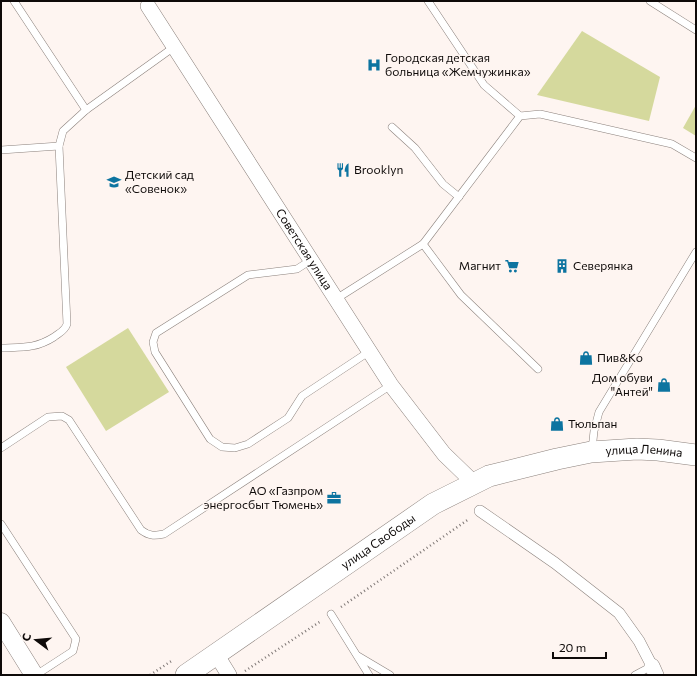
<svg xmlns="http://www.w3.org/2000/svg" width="697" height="676" font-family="Commissioner,sans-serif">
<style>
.green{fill:#d5d99d}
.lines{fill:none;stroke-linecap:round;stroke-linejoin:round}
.service-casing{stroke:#8b817c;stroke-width:8}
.pedestrian-casing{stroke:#8b817c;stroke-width:12}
.minor-casing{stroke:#8b817c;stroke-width:16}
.tertiary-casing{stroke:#8b817c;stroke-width:19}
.secondary-casing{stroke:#8b817c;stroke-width:22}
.path{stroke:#7f7876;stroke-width:2.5;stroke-dasharray:1 3;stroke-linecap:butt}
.service{stroke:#fff;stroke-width:7}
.pedestrian{stroke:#fff;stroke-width:11}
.minor{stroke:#fff;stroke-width:15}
.tertiary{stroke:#fff;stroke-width:18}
.secondary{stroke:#fff;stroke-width:21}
.labels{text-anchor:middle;stroke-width:3;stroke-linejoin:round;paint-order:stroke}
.poi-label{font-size:12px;fill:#0e0a09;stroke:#fef5f1;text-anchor:start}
.street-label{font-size:12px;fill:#0e0a09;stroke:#fef5f1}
</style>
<rect width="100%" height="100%" fill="#fef5f1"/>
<g class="green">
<path d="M582,31L660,77L649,121L537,95Z"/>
<path d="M696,105V136L683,128Z"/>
<path d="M128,328L169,392L106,431L66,367Z"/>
</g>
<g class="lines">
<defs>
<g id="service">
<path d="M14,1L86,110"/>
<path d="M428,1L484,85L520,116"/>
<path d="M650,1L696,30"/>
<path d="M392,127L415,148L443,184L459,197"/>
<path d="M1,150L59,146L63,131L86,110L174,47"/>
<path d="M423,244L461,295L538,369"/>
<path d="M311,260L297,269L248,275L156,333L153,342L155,352L210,439L222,447L235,448L248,444L288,418L302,396L370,351"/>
<path d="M336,299L423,244L520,116L540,114L672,144L696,158"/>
<path d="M1,348C22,347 35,349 54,337C59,333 65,331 67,324L59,146"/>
<path d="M1,448L48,417L62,416L69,420L141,530C149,536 154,536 164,534L391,385"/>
<path d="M592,450L594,431L599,412L696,252"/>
<path d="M1,524L76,639L73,651L36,675"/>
<path d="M331,614L369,675"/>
<path d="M358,656L390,675"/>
<path d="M635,675L652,666"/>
</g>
<path id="pedestrian" d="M480,511L555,563L619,613L639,641L652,666"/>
<g id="minor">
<path id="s1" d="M148,6L391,385L444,454L473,482"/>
<path d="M216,654L229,675"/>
<path d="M652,666L656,675"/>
</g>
<path id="tertiary" d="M1,622L34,675"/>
<g id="secondary">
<path id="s2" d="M186,675L433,504L489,476L557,459L591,452L637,449L658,450L696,455"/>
</g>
</defs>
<use href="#service" class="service-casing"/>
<use href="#pedestrian" class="pedestrian-casing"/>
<use href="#minor" class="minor-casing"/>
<use href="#tertiary" class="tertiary-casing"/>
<use href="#secondary" class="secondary-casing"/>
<g class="path">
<path d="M341,607L469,519"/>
<path d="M245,671L321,621"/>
<path d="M150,675L173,660"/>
</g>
<use href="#service" class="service"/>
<use href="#pedestrian" class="pedestrian"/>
<use href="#minor" class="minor"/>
<use href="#tertiary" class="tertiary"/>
<use href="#secondary" class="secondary"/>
</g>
<defs>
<symbol id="hospital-bare" viewBox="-9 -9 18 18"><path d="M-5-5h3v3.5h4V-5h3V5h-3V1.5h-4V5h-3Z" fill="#0d74a0" stroke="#fef5f1" stroke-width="2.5" paint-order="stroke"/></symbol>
<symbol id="restaurant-bare" viewBox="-9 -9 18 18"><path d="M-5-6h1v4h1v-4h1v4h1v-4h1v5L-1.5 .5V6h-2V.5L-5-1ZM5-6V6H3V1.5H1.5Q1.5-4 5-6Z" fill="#0d74a0" stroke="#fef5f1" stroke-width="2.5" paint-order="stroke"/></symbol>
<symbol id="school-bare" viewBox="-9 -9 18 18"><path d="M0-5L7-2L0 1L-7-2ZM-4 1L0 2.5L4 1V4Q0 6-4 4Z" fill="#0d74a0" stroke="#fef5f1" stroke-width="2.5" paint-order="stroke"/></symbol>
<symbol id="supermarket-bare" viewBox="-9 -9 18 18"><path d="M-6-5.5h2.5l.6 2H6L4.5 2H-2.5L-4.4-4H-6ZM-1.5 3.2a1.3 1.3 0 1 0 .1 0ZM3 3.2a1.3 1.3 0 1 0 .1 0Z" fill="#0d74a0" stroke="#fef5f1" stroke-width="2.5" paint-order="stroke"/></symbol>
<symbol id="building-bare" viewBox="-9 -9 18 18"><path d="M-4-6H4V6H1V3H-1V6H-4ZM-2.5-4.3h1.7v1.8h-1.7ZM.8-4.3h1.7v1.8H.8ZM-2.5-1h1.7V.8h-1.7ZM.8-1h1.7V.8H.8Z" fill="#0d74a0" stroke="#fef5f1" stroke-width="2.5" paint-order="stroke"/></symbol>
<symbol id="shop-bare" viewBox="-9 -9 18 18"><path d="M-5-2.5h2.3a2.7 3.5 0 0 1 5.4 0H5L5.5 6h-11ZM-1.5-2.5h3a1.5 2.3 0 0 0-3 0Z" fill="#0d74a0" stroke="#fef5f1" stroke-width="2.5" paint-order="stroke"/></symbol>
<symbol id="office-bare" viewBox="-9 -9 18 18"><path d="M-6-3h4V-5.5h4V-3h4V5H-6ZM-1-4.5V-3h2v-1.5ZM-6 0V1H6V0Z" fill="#0d74a0" stroke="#fef5f1" stroke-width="2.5" paint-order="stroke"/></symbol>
</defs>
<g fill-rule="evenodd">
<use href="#hospital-bare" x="364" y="55" width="20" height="20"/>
<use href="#restaurant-bare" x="333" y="160" width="20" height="20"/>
<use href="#school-bare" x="104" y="172" width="20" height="20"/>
<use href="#supermarket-bare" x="502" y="256" width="20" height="20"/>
<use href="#building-bare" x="552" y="256" width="20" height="20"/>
<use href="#shop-bare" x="576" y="348" width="20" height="20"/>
<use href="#shop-bare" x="654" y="375" width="20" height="20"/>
<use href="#shop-bare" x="547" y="414" width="20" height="20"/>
<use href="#office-bare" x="324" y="488" width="20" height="20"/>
</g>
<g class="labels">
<g class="poi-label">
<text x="385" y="62">Городская детская<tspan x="385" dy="14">больница «Жемчужинка»</tspan></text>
<text x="354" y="174">Brooklyn</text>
<text x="125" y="179">Детский сад<tspan x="125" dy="14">«Совенок»</tspan></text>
<text x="501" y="270" text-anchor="end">Магнит</text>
<text x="573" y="270">Северянка</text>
<text x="597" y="362">Пив&amp;Ко</text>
<text x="653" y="382" text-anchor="end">Дом обуви<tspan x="653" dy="14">"Антей"</tspan></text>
<text x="568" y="428">Тюльпан</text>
<text x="323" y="495" text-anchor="end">АО «Газпром<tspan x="323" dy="14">энергосбыт Тюмень»</tspan></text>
</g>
<g class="street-label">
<text dy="4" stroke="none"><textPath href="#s1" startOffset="289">Советская улица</textPath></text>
<text dy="4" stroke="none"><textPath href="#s2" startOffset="521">улица Ленина</textPath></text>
<text dy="4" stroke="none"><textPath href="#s2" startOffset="234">улица Свободы</textPath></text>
</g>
</g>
<rect width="697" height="676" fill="none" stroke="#0e0a09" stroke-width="4"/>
<g transform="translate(36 640) rotate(286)" stroke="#fef5f1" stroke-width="3" paint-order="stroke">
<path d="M0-3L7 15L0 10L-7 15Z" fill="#0e0a09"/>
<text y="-6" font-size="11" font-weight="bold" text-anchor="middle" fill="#0e0a09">С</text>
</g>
<path d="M553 652v6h53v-6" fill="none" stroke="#0e0a09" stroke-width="2"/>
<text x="559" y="652" font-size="12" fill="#0e0a09" stroke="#fef5f1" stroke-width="3" paint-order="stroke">20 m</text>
</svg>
